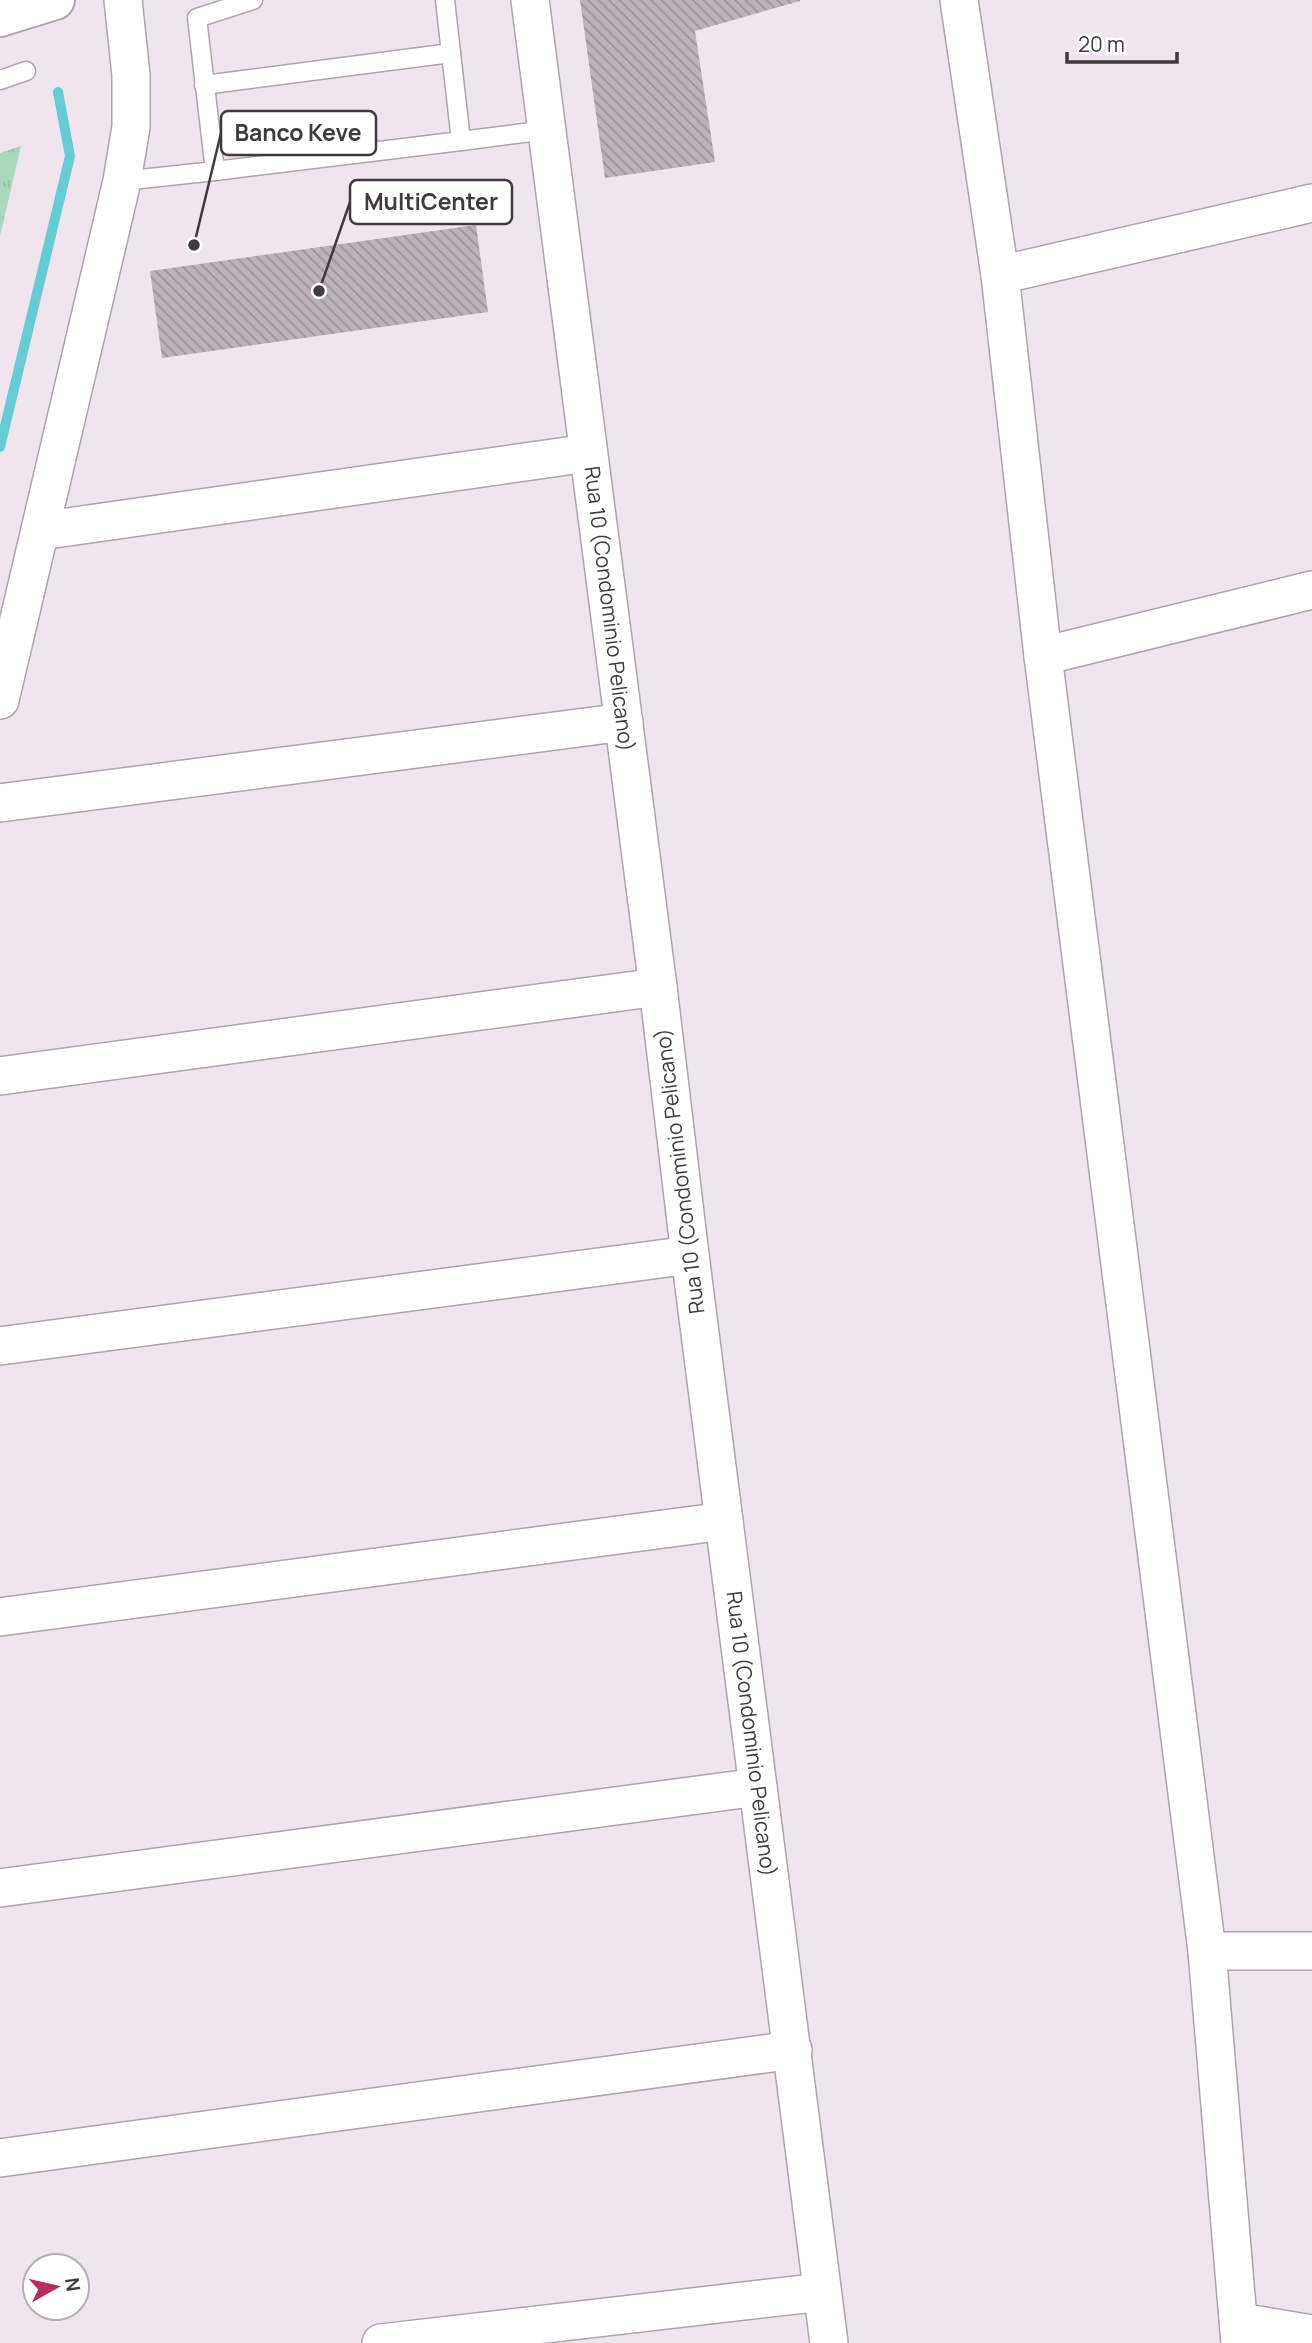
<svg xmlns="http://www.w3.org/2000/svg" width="1312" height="2343" font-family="Manrope,sans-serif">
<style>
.grass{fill:url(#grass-tufts)}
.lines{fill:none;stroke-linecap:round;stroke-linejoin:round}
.stream{stroke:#67cbd6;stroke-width:10}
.building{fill:url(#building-back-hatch)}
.service-casing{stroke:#afa3ae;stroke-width:21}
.minor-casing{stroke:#afa3ae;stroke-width:40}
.trunk-casing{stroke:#afa3ae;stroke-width:42}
.service{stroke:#fff;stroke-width:18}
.minor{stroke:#fff;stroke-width:37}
.trunk{stroke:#fff;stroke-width:38}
.labels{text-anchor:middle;stroke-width:5;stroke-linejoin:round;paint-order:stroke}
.street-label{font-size:21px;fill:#3e3a3e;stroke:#fff}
.leader{fill:none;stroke:#3e3a3e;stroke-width:2.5}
.callout-dot{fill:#3e3a3e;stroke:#fff;stroke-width:2.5}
.callout{fill:#fff;stroke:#3e3a3e;stroke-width:2.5}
.callout-label{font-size:23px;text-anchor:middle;font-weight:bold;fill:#3e3a3e}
</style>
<defs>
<pattern id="grass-tufts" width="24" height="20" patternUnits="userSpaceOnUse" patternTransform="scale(1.75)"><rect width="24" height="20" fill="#aad8bc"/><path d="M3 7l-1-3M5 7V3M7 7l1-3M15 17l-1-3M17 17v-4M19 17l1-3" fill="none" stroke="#93baa3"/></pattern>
<pattern id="building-back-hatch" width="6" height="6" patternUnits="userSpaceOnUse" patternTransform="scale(1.75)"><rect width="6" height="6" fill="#bdb1bc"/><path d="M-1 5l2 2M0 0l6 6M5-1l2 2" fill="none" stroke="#9b919a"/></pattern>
</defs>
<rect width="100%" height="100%" fill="#f0e4ef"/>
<path class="grass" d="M21,146L0,236V153Z"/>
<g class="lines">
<path class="stream" d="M0,447L70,156L58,92"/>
</g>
<g class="building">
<path d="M580,0H800V1L695,31L715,162L605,178Z"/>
<path d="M476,225L488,312L162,358L150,271Z"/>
</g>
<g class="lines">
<defs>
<g id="service">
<path d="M253,0L197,18L215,171L461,141L445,0"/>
<path d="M0,80L26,71"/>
<path d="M204,85L451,53"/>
<path d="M461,141L547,130"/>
<path d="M122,181L215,171"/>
</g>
<g id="minor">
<path d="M530,0L658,987L690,1255L829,2343"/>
<path d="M959,0L1000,275L1043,656L1207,1951L1240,2343"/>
<path d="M1000,275L1312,203"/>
<path d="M40,531L588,453"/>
<path d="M1043,656L1312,590"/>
<path d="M0,700L122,181L131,127V75L123,0"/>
<path d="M0,803L624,722"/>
<path d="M0,1076L658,987"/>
<path d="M0,1346L690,1255"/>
<path d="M0,1617L724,1521"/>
<path d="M0,1888L758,1787"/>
<path d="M1207,1951H1312"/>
<path d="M0,2158L793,2050"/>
<path d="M1240,2322L1312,2334"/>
<path d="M381,2343L822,2292"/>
</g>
<path id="trunk" d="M0,17L55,0"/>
</defs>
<use href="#service" class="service-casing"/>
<use href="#minor" class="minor-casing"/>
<use href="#trunk" class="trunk-casing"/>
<use href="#service" class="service"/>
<use href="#minor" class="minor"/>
<use href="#trunk" class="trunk"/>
</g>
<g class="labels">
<g class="street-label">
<text transform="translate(609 609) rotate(83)" y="7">Rua 10 (Condominio Pelicano)</text>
<text transform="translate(680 1171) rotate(-97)" y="7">Rua 10 (Condominio Pelicano)</text>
<text transform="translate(751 1734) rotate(83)" y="7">Rua 10 (Condominio Pelicano)</text>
</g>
</g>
<path class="leader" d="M194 245L221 133M319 291L350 202"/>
<g class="callout-dot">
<circle cx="194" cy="245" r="7"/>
<circle cx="319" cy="291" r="7"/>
</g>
<g class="callout">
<rect x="221" y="111" width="155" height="44" rx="7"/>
<rect x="350" y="180" width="162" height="44" rx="7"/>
</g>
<g class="callout-label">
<text x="298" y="141">Banco Keve</text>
<text x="431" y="210">MultiCenter</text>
</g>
<g transform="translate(56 2287) rotate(82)"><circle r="33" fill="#ffffff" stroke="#b2b0b2" stroke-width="2"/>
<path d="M0-5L12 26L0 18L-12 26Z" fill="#b82b60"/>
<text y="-10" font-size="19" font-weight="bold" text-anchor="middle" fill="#3e3a3e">N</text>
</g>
<path d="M1067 52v10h110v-10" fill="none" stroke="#3e3a3e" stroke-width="3.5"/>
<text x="1078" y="52" font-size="21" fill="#3e3a3e" stroke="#ffffff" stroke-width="5" paint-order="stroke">20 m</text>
</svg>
